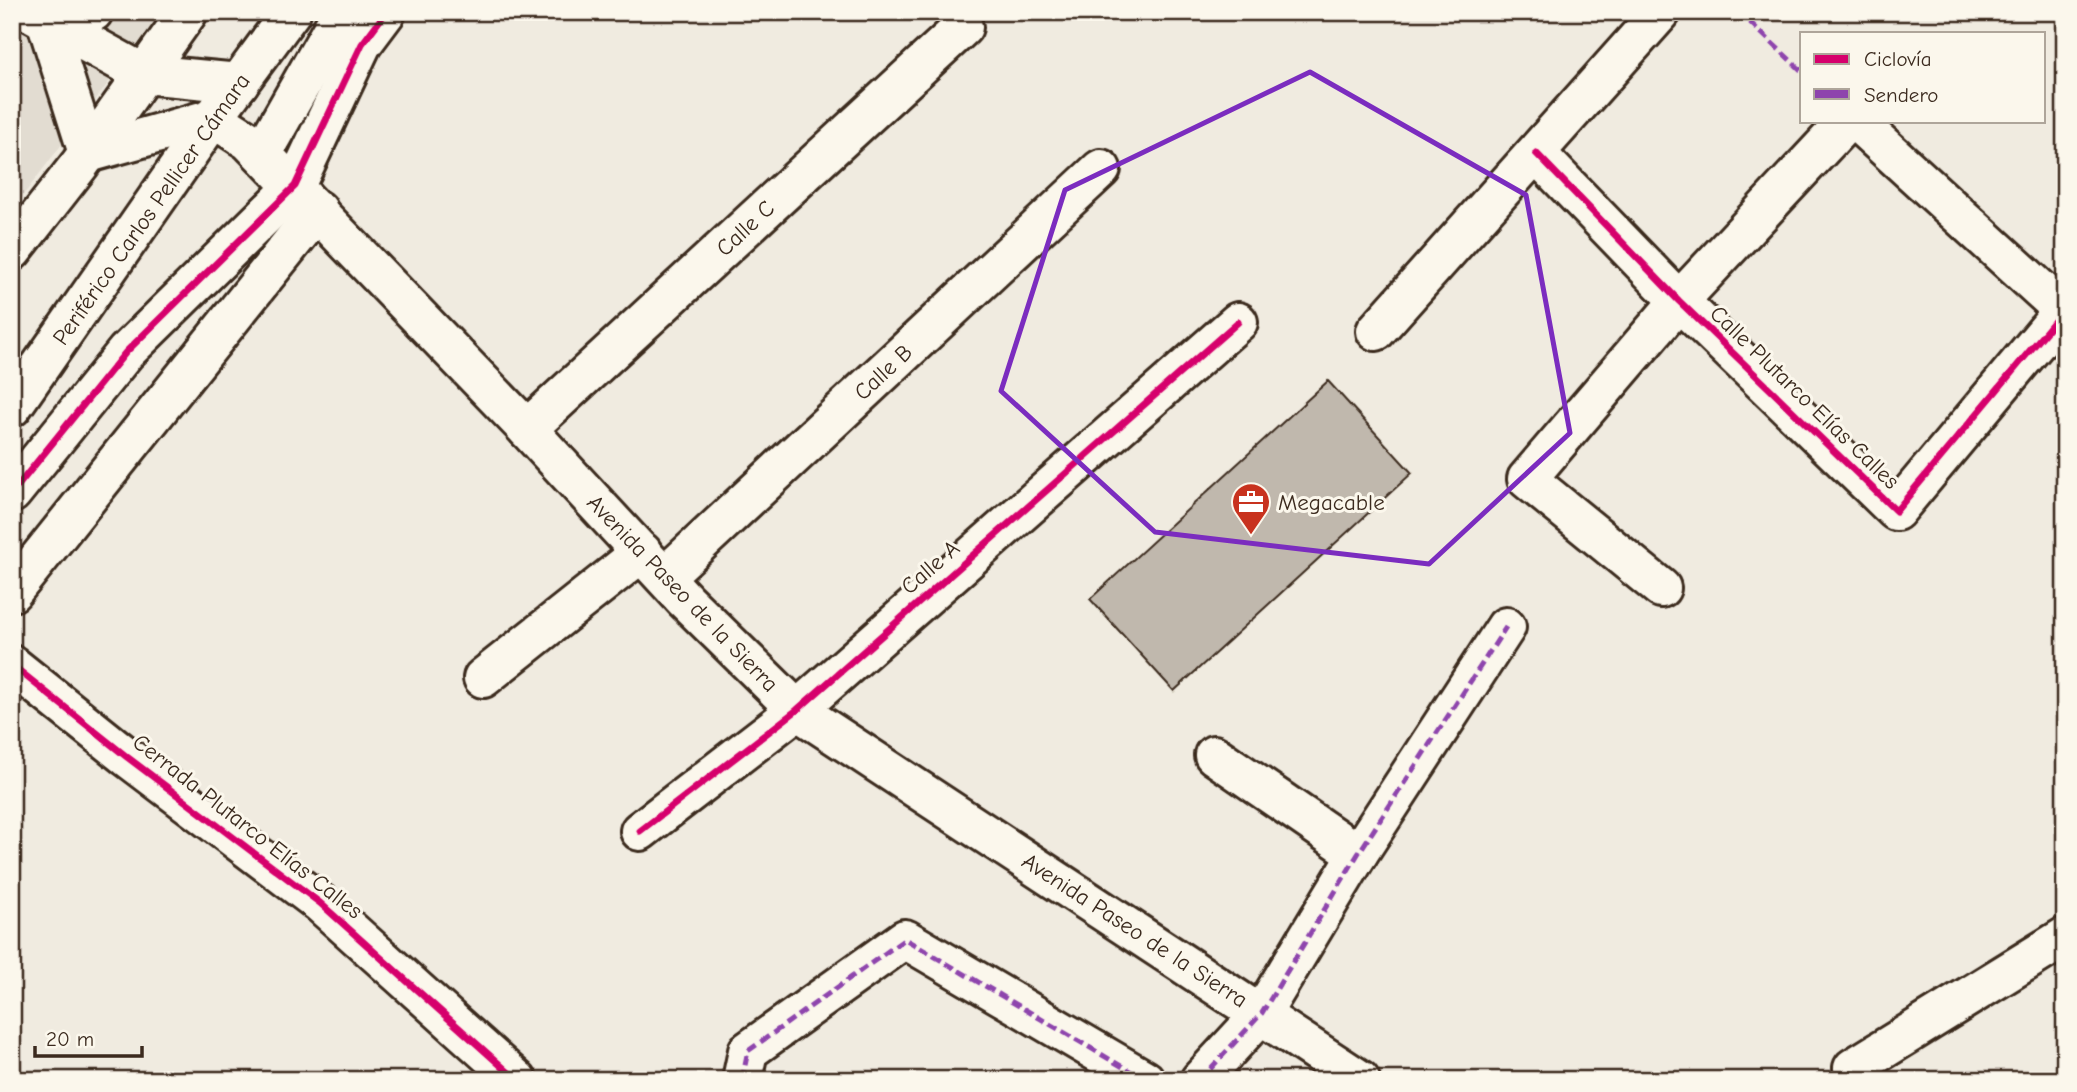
<svg xmlns="http://www.w3.org/2000/svg" width="2077" height="1092" font-family="'Comic Neue',sans-serif">
<style>
.built{fill:#e2dcd1}
.building{fill:#c0b8ad;stroke:#3b2a1e;stroke-width:2}
.lines{fill:none;stroke-linecap:round;stroke-linejoin:round}
.minor-casing{stroke:#3b2a1e;stroke-width:44}
.major-casing{stroke:#3b2a1e;stroke-width:44}
.minor{stroke:#fbf7ec;stroke-width:38}
.major{stroke:#fbf7ec;stroke-width:38}
.quiet{stroke:#8e44ad;stroke-width:5;stroke-dasharray:10 5;stroke-linecap:butt}
.cycleway-casing{stroke:#fbf7ec;stroke-width:11}
.cycleway{stroke:#d6006c;stroke-width:7}
.marked{fill:none;stroke:#7b2cbf;stroke-width:5;stroke-linejoin:round}
.labels{text-anchor:middle;stroke-width:6;stroke-linejoin:round;paint-order:stroke}
.street-label{font-size:23px;fill:#3b2a1e;stroke:#fbf7ec}
.poi-label{font-size:23px;fill:#3b2a1e;stroke:#fbf7ec;text-anchor:start}
</style>
<rect width="100%" height="100%" fill="#f0ebe0"/>
<filter id="ink" filterUnits="userSpaceOnUse"><feTurbulence type="fractalNoise" baseFrequency=".0143" numOctaves="2"/><feDisplacementMap in="SourceGraphic" scale="14" xChannelSelector="R" yChannelSelector="G"/><feConvolveMatrix kernelMatrix="1 2 1 2 8 2 1 2 1" color-interpolation-filters="sRGB"/></filter>
<g filter="url(#ink)">
<path class="built" d="M12,12H162L12,210Z"/>
<path class="building" d="M1328,381L1412,473L1174,691L1090,599Z"/>
<g class="lines">
<defs>
<g id="minor">
<path d="M31,12L144,74L239,83"/>
<path d="M1856,121L2065,312"/>
<path d="M1536,153L1679,301L1896,511L2063,311"/>
<path d="M1376,331L1661,12"/>
<path d="M527,429L963,27"/>
<path d="M12,493L126,352L295,186L362,44L386,12"/>
<path d="M665,576L1101,169"/>
<path d="M1661,588L1527,479L1679,301L1847,121"/>
<path d="M12,592L318,210"/>
<path d="M12,665L127,757L320,903L517,1080"/>
<path d="M483,678L642,552"/>
<path d="M1214,755L1358,854"/>
<path d="M640,831L797,710L1238,322"/>
<path d="M1853,1068L2065,937"/>
<path d="M742,1080L748,1051L905,939L1145,1080"/>
<path d="M1200,1080L1262,1013L1358,854L1506,627"/>
</g>
<g id="major">
<path d="M93,12L46,20L88,153L213,118L249,141L527,429L685,600L797,710L1360,1080"/>
<path d="M262,153L342,12"/>
<path d="M12,251L80,164L188,12"/>
<path d="M12,407L213,118L291,12"/>
</g>
</defs>
<use href="#minor" class="minor-casing"/>
<use href="#major" class="major-casing"/>
<use href="#minor" class="minor"/>
<use href="#major" class="major"/>
<g class="quiet">
<path d="M1739,12L1802,71"/>
<path d="M742,1080L748,1051L905,939L1145,1080"/>
<path d="M1200,1080L1262,1013L1358,854L1506,627"/>
</g>
<defs>
<g id="cycleway">
<path d="M1536,153L1679,301L1896,511L2063,311"/>
<path d="M12,493L126,352L295,186L362,44L386,12"/>
<path d="M12,665L127,757L320,903L517,1080"/>
<path d="M640,831L797,710L1238,322"/>
</g>
</defs>
<use href="#cycleway" class="cycleway-casing"/>
<use href="#cycleway" class="cycleway"/>
</g>
</g>
<path class="marked" d="M1310,72L1526,195L1570,433L1429,564L1155,532L1001,391L1065,190Z"/>
<defs>
<symbol id="office-pin" viewBox="-11 -11 22 30"><path d="M0 17L-7.5 6A9.5 9.5 0 1 1 7.5 6Z" fill="#c8321e" stroke="#fbf7ec"/><path d="M-6-3h4V-5.5h4V-3h4V5H-6ZM-1-4.5V-3h2v-1.5ZM-6 0V1H6V0Z" fill="#fff"/></symbol>
</defs>
<g fill-rule="evenodd">
<use href="#office-pin" x="1229" y="480" width="44" height="60"/>
</g>
<g class="labels">
<g class="street-label">
<text transform="translate(151 209) rotate(-55)" y="8">Periférico Carlos Pellicer Cámara</text>
<text transform="translate(745 228) rotate(-43)" y="8">Calle C</text>
<text transform="translate(883 372) rotate(-43)" y="8">Calle B</text>
<text transform="translate(1805 397) rotate(44)" y="8">Calle Plutarco Elías Calles</text>
<text transform="translate(930 567) rotate(-41)" y="8">Calle A</text>
<text transform="translate(683 593) rotate(46)" y="8">Avenida Paseo de la Sierra</text>
<text transform="translate(248 826) rotate(38)" y="8">Cerrada Plutarco Elías Calles</text>
<text transform="translate(1135 930) rotate(33)" y="8">Avenida Paseo de la Sierra</text>
</g>
<g class="poi-label">
<text x="1278" y="510">Megacable</text>
</g>
</g>
<rect width="2077" height="1092" fill="none" stroke="#fbf7ec" stroke-width="42"/>
<rect x="21" y="21" width="2035" height="1050" fill="none" stroke="#3b2a1e" stroke-width="2.5" filter="url(#ink)"/>
<rect x="1800" y="32" width="245" height="91" fill="#fbf7ec" stroke="#aea59a" stroke-width="2"/>
<rect x="1814" y="54" width="35" height="10" fill="#d6006c" stroke="#aea59a" stroke-width="2"/>
<text x="1864" y="66" font-size="21" fill="#3b2a1e">Ciclovía</text>
<rect x="1814" y="89" width="35" height="10" fill="#8e44ad" stroke="#aea59a" stroke-width="2"/>
<text x="1864" y="102" font-size="21" fill="#3b2a1e">Sendero</text>
<path d="M35 1046v10h107v-10" fill="none" stroke="#3b2a1e" stroke-width="3.5"/>
<text x="46" y="1046" font-size="21" fill="#3b2a1e" stroke="#fbf7ec" stroke-width="5" paint-order="stroke">20 m</text>
</svg>
